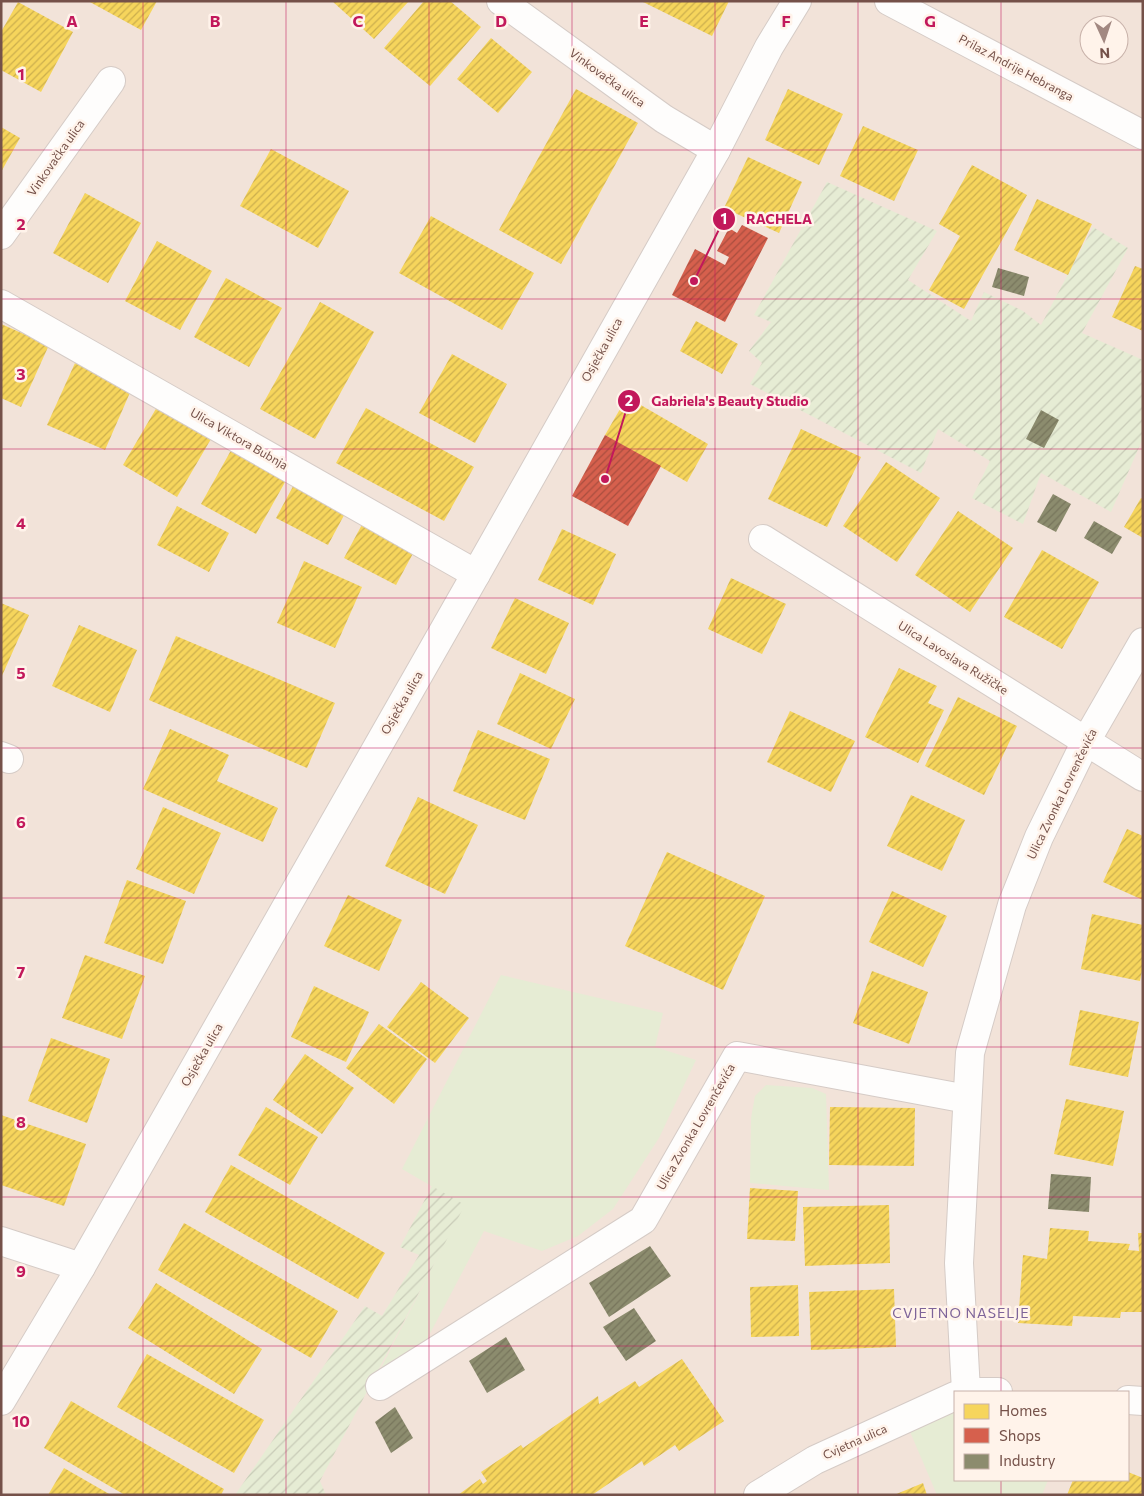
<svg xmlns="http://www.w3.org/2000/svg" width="1144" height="1496" font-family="Commissioner,sans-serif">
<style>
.residential{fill:#f2e3d9;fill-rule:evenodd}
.grass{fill:#e6ecd4}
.garden{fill:url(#garden-furrows)}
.homes{fill:url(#homes-hatch)}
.shops{fill:url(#shops-hatch)}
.industry{fill:url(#industry-hatch)}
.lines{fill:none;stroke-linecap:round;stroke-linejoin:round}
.minor-casing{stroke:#d5cbc6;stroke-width:30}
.minor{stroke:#fefdfc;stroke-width:28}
.grid{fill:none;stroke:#c2185b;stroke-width:1;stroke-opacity:0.55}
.labels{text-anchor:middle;stroke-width:5;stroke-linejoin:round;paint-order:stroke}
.street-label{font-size:12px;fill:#755149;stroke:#fff3ea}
.neighbourhood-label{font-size:14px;letter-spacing:1px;fill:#7e6499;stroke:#fff3ea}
.grid-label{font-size:16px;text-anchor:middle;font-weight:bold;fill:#c2185b;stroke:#fff3ea;stroke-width:5;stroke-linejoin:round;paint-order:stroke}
.leader{fill:none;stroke:#c2185b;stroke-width:2}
.callout-dot{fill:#c2185b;stroke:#fff3ea;stroke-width:2}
.mark-label{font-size:15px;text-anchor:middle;font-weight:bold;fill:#fff}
.callout-label{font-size:14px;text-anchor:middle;font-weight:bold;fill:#c2185b;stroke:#fff3ea;stroke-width:5;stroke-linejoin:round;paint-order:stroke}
</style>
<defs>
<pattern id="garden-furrows" width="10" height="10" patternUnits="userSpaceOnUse" patternTransform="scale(1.25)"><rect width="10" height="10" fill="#e6ecd4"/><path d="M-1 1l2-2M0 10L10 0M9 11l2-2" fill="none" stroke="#c9ccb8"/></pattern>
<pattern id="homes-hatch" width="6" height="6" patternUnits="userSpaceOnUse" patternTransform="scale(1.25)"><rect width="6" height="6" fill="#f6d55c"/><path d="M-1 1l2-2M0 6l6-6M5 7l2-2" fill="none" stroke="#ccaf4e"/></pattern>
<pattern id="shops-hatch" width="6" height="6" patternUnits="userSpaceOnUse" patternTransform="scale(1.25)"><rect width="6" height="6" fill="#d6604d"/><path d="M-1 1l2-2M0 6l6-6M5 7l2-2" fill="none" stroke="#a94e3f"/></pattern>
<pattern id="industry-hatch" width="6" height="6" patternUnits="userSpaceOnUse" patternTransform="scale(1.25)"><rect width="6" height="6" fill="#8c8c6e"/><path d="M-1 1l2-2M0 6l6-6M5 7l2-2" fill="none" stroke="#77755c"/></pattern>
</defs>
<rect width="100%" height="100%" fill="#f6efe9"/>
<path class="residential" d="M1,1H1143V1495H1ZM1089,25H1119V55H1089ZM955,1392H1128V1480H955Z"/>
<g class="grass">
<path d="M501,975L663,1013L655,1047L696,1060L659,1138L613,1209L578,1236L542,1251L484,1231L425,1343L379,1372L464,1205L402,1169Z"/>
<path d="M766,1085L812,1088L826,1094L829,1190L750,1183L751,1118L755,1096Z"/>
<path d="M955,1396V1480H1048L1042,1495H937L905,1420Z"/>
</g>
<g class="garden">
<path d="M827,182L937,231L908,280L971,321L984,292L1023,311L1041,325L1093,227L1128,248L1082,333L1143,360V438L1111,512L1041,473L1023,524L972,498L990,461L938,429L921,473L750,384L762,363L749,351L771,322L754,315Z"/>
<path d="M432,1186L465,1205L320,1481L326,1495H235L365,1306L382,1316L419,1255L400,1247Z"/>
</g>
<g class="homes">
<path d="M88,1H157L141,30Z"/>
<path d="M332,1H409L374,39Z"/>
<path d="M424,1H450L481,27L430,86L384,48Z"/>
<path d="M641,1H729L712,36Z"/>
<path d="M18,2L73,32L41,92L1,70V32Z"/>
<path d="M491,38L532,72L498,113L457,79Z"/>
<path d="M576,89L638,123L561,264L499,230Z"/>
<path d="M788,89L843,114L819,165L765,140Z"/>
<path d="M863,126L918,150L894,201L840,176Z"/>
<path d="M1,127L20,138L1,172Z"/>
<path d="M271,149L349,191L318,248L240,206Z"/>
<path d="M748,157L802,182L779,233L724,208Z"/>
<path d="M972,165L1027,195L964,309L929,290L960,236L939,224Z"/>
<path d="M85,193L141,223L108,283L53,253Z"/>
<path d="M1037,199L1092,224L1068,275L1014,250Z"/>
<path d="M431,216L534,273L502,330L399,273Z"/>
<path d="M157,241L212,271L180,330L125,301Z"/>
<path d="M1135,266L1143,269V331L1112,317Z"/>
<path d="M226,278L282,308L249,367L194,337Z"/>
<path d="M320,302L374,332L315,439L260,409Z"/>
<path d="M696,321L738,344L722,374L680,351Z"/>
<path d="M1,324L49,345L21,407L1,398Z"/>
<path d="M452,354L507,384L475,443L419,413Z"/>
<path d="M75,363L132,388L105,450L47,425Z"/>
<path d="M627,397L708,444L687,482L605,435Z"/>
<path d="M157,407L211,439L177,497L123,465Z"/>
<path d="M366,408L474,467L444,521L336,463Z"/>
<path d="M801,429L861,457L827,527L768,499Z"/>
<path d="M234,445L289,475L256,534L201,504Z"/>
<path d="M886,462L940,498L897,562L843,526Z"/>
<path d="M297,479L349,506L328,545L276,518Z"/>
<path d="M1141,498L1143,499V538L1124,527Z"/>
<path d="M177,506L229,533L209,572L157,545Z"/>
<path d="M958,511L1013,548L970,612L915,575Z"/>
<path d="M365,519L417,546L396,585L344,558Z"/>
<path d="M562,529L616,554L593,605L538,580Z"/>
<path d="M1042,550L1099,582L1062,649L1004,617Z"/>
<path d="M304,561L362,587L335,648L277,623Z"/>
<path d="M731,578L786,604L762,654L708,629Z"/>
<path d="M515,598L569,623L546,674L491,648Z"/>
<path d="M1,603L29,615L1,678Z"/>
<path d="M79,625L137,650L110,712L52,686Z"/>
<path d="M176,636L335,703L307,768L149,700Z"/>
<path d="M899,668L937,686L928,703L944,710L918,763L865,737Z"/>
<path d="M520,673L575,699L551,749L497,724Z"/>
<path d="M958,697L1017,726L984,795L925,766Z"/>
<path d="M790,711L855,741L831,792L767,762Z"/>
<path d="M170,729L229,755L217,781L278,808L263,842L143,789Z"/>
<path d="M478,730L550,759L525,820L453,791Z"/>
<path d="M911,795L965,820L942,871L887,846Z"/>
<path d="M418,797L478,825L445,894L385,866Z"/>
<path d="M163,807L221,833L194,894L136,869Z"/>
<path d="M1127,829L1143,836V900L1103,882Z"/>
<path d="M667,852L765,896L723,990L625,946Z"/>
<path d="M127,880L186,901L163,964L104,943Z"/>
<path d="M892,891L947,916L923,967L869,942Z"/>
<path d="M348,895L402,920L379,971L324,946Z"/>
<path d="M1092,914L1143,925V966L1140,981L1081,969Z"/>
<path d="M85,955L145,976L122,1039L62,1018Z"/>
<path d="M872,971L928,992L909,1044L853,1023Z"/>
<path d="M421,982L469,1018L435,1063L387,1027Z"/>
<path d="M314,986L369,1012L346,1062L291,1037Z"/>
<path d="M1080,1010L1139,1022L1128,1077L1069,1065Z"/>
<path d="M379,1024L427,1059L394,1104L346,1068Z"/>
<path d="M51,1038L110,1059L87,1123L28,1101Z"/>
<path d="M305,1054L354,1088L322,1134L273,1100Z"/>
<path d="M1066,1099L1124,1111L1113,1166L1054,1154Z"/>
<path d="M266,1107L318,1137L290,1185L238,1155Z"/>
<path d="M830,1107L915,1108L914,1166L829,1165Z"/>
<path d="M1,1115L86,1144L64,1206L1,1185Z"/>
<path d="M231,1165L385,1253L358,1299L205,1212Z"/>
<path d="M750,1188L798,1191L795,1241L747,1239Z"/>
<path d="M889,1205L890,1263L805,1266L803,1207Z"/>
<path d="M184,1223L338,1311L311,1358L158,1270Z"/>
<path d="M1050,1228L1089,1231L1088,1241L1130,1244L1128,1250L1139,1251L1138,1233H1143V1312H1121L1120,1318L1073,1316L1072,1326L1018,1323L1023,1255L1047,1259Z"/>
<path d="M156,1283L262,1349L234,1394L128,1328Z"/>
<path d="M798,1285L799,1336L751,1337L750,1287Z"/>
<path d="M894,1289L896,1347L811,1350L809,1292Z"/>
<path d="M147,1354L264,1420L234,1473L117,1407Z"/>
<path d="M682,1359L724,1421L679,1451L675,1445L644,1466L642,1461L592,1495H458L480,1479L483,1484L487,1481L481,1472L521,1445L523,1448L598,1396L599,1404L635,1381L639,1387Z"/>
<path d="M71,1401L224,1489L221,1495H125L44,1448Z"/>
<path d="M64,1468L111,1495H48Z"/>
<path d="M1128,1472L1143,1478V1495H1067L1073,1480H1128Z"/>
<path d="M923,1483L927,1495H894Z"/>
</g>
<g class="shops">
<path d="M742,225L768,238L725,322L672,295L695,249L725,265L729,257L717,251L729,228L737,233Z"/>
<path d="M605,435L661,466L628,526L572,496Z"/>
</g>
<g class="industry">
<path d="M998,268L1029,277L1024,296L992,287Z"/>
<path d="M1041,410L1059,420L1044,448L1026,439Z"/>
<path d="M1053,494L1071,504L1056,532L1037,522Z"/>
<path d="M1094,521L1122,537L1112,554L1084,538Z"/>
<path d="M1051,1174L1091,1177L1089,1212L1048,1209Z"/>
<path d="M650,1246L671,1276L609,1317L589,1283Z"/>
<path d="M634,1308L656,1341L626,1361L603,1327Z"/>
<path d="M506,1337L525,1370L487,1393L469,1361Z"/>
<path d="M395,1407L413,1438L391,1453L375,1422Z"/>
</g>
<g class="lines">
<defs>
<g id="minor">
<path d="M501,1L664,119L716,150"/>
<path d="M889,1L1143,135"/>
<path d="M1,235L111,81"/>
<path d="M1,304L476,574"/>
<path d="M763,539L1143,777"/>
<path d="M1,756L9,759"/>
<path d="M1,1241L81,1267"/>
<path d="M380,1386L643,1220L737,1056L967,1099"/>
<path d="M966,1391L959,1263L970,1053L1012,905L1039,837L1086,741L1143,642"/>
<path d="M963,1392H998"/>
<path d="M1128,1400L1143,1401"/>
<path d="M1,1401L81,1267L476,574L716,150L769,47L797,1"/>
<path d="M758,1495L815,1460L955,1396"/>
</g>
</defs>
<use href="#minor" class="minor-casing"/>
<use href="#minor" class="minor"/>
</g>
<path class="grid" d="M143,1V1495M286,1V1495M429,1V1495M572,1V1495M715,1V1495M858,1V1495M1001,1V1392M1,150H1143M1,299H1143M1,449H1143M1,598H1143M1,748H1143M1,898H1143M1,1047H1143M1,1197H1143M1,1346H1143M1001,1480V1495"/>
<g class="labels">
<g class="street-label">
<text transform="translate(1016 68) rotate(28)" y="4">Prilaz Andrije Hebranga</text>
<text transform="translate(607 78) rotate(36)" y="4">Vinkovačka ulica</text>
<text transform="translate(56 158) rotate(-55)" y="4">Vinkovačka ulica</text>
<text transform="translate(602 350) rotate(-61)" y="4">Osječka ulica</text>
<text transform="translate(239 439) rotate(30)" y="4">Ulica Viktora Bubnja</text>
<text transform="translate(953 658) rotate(32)" y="4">Ulica Lavoslava Ružičke</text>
<text transform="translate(402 703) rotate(-60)" y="4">Osječka ulica</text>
<text transform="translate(1062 794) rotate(-64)" y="4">Ulica Zvonka Lovrenčevića</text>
<text transform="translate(202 1055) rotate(-60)" y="4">Osječka ulica</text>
<text transform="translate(696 1127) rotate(-60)" y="4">Ulica Zvonka Lovrenčevića</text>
<text transform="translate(855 1442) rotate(-24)" y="4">Cvjetna ulica</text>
</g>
<g class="neighbourhood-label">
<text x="961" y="1318">CVJETNO NASELJE</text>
</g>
</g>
<g class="grid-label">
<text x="72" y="27">A</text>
<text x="215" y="27">B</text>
<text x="358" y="27">C</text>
<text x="501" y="27">D</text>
<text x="644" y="27">E</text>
<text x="786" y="27">F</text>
<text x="930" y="27">G</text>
<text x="21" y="80">1</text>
<text x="21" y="230">2</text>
<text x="21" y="380">3</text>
<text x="21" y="529">4</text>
<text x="21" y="679">5</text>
<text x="21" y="828">6</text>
<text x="21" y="978">7</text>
<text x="21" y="1128">8</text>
<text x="21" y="1277">9</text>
<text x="21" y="1427">10</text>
</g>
<path class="leader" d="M694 281L724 219M605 479L629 401"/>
<g class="callout-dot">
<circle cx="694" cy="281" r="5"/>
<circle cx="605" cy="479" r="5"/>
<circle cx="724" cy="219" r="12"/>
<circle cx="629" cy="401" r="12"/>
</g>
<g class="mark-label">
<text x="724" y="224">1</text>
<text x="629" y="406">2</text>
</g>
<g class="callout-label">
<text x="779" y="224">RACHELA</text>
<text x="730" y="406">Gabriela's Beauty Studio</text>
</g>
<rect width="1144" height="1496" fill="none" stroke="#755149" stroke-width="5"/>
<rect x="954" y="1391" width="175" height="90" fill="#fff3ea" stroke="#c8b2aa"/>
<rect x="964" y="1404" width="25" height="15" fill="#f6d55c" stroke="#c8b2aa"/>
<text x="999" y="1416" font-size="15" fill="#755149">Homes</text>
<rect x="964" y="1428" width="25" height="15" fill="#d6604d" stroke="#c8b2aa"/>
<text x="999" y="1441" font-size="15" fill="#755149">Shops</text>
<rect x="964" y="1454" width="25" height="15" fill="#8c8c6e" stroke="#c8b2aa"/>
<text x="999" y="1466" font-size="15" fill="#755149">Industry</text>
<g transform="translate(1104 40) rotate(177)"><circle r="24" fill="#fff3ea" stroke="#c8b2aa"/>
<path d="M0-4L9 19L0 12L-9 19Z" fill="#a28881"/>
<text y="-8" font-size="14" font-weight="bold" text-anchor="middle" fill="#755149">N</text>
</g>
</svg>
